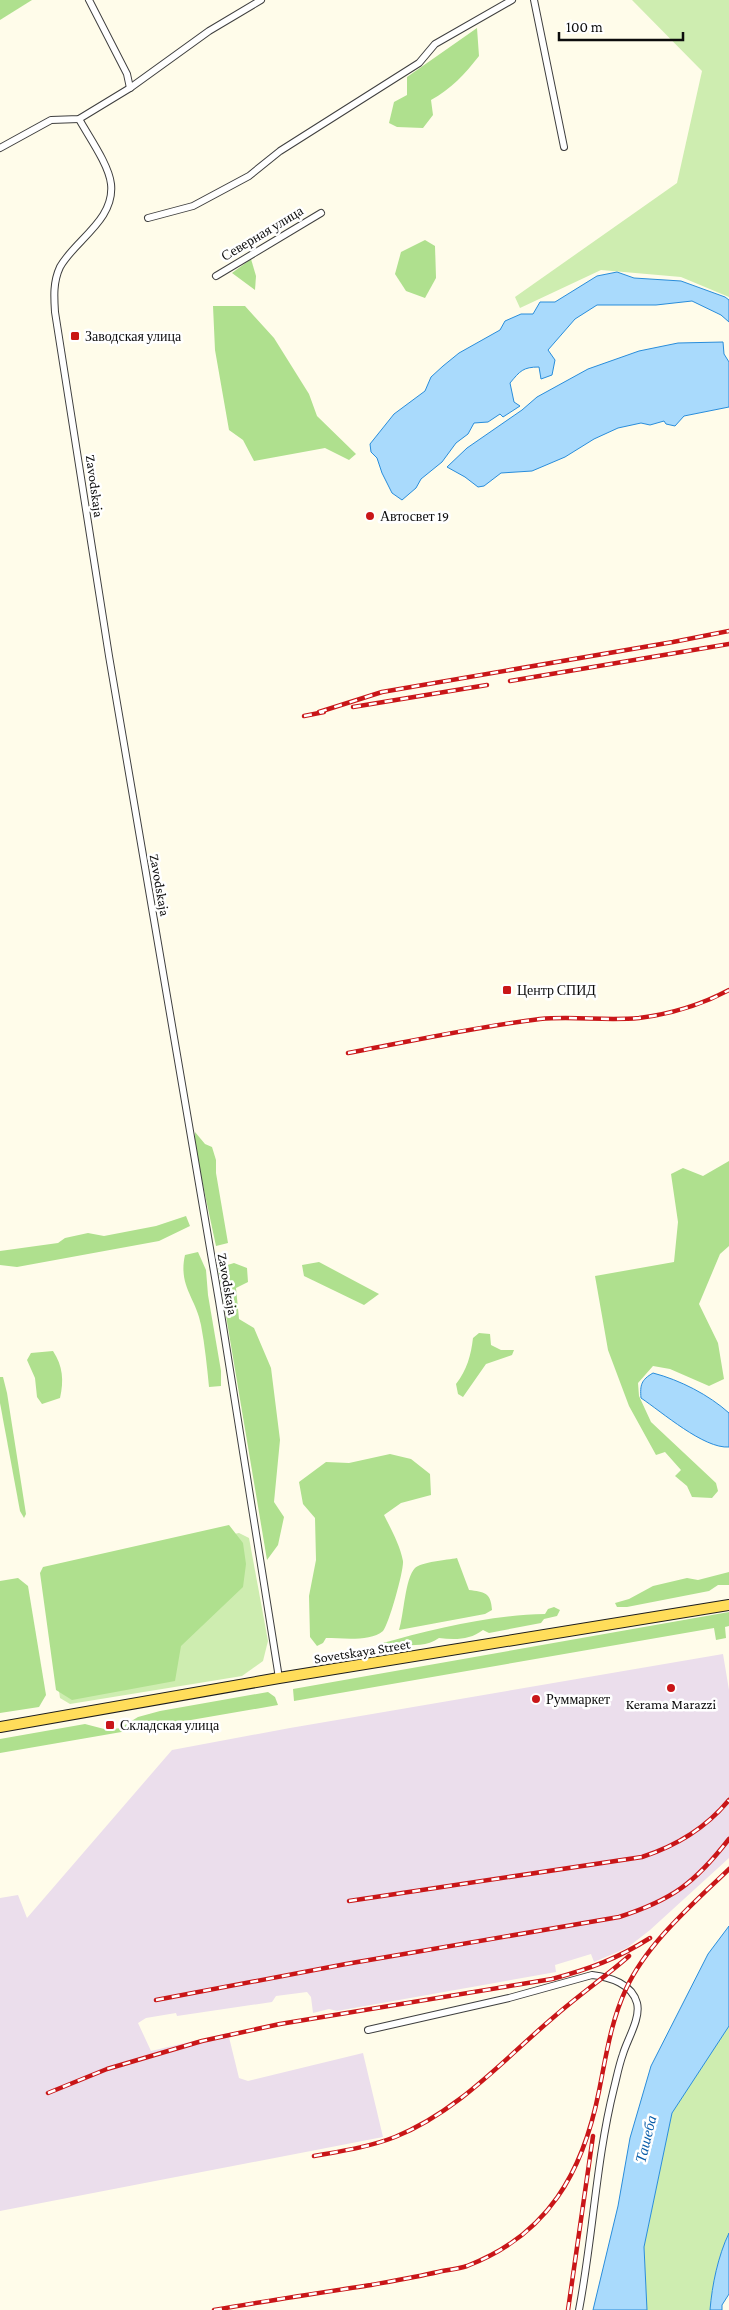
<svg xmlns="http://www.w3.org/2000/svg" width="729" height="2310" font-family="'Crimson Pro',serif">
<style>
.industrial{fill:#ebdeec}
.green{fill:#ceedb0}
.forest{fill:#afe08e}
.water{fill:#a9dafc;stroke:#298ddb}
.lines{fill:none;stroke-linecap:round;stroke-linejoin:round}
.minor-casing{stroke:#3f3f3f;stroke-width:8}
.primary-casing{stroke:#1d1d1d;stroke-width:12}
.minor{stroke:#fff;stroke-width:6}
.primary{stroke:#ffdd5a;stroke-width:10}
.rail-casing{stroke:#c91618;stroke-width:4.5}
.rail{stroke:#fff;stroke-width:2.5;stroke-dasharray:8;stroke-linecap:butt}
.poi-dot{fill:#c91618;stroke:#fff;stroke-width:2}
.labels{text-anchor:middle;stroke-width:5;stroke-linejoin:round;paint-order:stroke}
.street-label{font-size:14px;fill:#0c0c0c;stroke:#fff}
.poi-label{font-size:14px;fill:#0c0c0c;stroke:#fff;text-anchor:start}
.water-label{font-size:15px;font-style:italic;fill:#095da9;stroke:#fff}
</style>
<rect width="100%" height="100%" fill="#fffcea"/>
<path class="industrial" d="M723,1654L729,1690V1858L650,1930L627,1948L594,1962L591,1954L555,1965L556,1972L337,2011L329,2009L313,2013L311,1997L307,1992L276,1996L272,2002L177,2016L176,2013L146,2018L138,2023L151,2051L228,2033L239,2078L248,2081L363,2053L383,2137L0,2211V1898L18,1895L27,1918L172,1750L290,1728Z"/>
<g class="green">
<path d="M632,0H729V297L681,277L601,270L520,308L515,297L677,183L702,71Z"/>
<path d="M239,1533L249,1538L268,1641L263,1661L242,1676L70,1704L60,1698L42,1579L46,1571Z"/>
<path d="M729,2026V2233C718,2256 712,2285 710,2310H647L644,2247L672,2113Z"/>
</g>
<g class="forest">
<path d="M0,0H32L0,20Z"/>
<path d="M477,28L479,56C465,74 451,89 431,100L433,115L423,128L397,127L389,123L394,102L407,95V77Z"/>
<path d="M425,240L435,246L436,278L425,298L406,291L395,274L401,252Z"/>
<path d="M251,259L256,276L255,290L232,273Z"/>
<path d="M213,306H245L274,338L309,394L317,416L356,454L349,460L325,448L254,461L243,440L229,430L215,350Z"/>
<path d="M195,1132L205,1144L212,1147L216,1160V1173L228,1243L216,1246L195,1148Z"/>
<path d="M729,1161V1246L720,1254L699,1304L718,1343L724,1379L709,1386L670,1369L653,1366L638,1383L639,1396L651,1422L716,1483L718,1491L712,1498L692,1497L687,1486L675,1476L681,1470L665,1452L656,1455L629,1406L608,1350L595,1276L674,1262L678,1222L671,1174L683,1168L703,1176Z"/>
<path d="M186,1216L190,1226L159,1241L17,1267L0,1265V1251L58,1243L65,1238L88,1233L104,1236L156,1226Z"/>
<path d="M198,1252L206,1270L208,1295L221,1371V1386L209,1387C207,1367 205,1346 201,1325C196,1298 178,1286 185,1255Z"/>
<path d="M319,1262L379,1294L364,1305L304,1276L302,1265Z"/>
<path d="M234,1263L247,1268L248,1282L236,1288L239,1319L254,1328L271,1368L280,1440L274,1502L284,1517L278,1545L267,1560L218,1268Z"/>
<path d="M479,1333L490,1334L491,1345L501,1350H514L512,1355L486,1364L463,1397L458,1394L456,1384C467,1370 471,1355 473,1338Z"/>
<path d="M53,1351C63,1366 64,1381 60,1398L42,1404L37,1397L35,1378L27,1360L31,1353Z"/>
<path d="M0,1377H3L7,1393L26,1514L24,1518L20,1511L0,1403Z"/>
<path d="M390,1454L411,1459L430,1474L431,1495L401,1503L384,1515C391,1529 400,1545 403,1561C404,1570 389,1624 383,1631C370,1642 342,1638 326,1638L323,1643L317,1646L310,1637L309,1596L316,1560L315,1518L303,1504L299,1482L326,1462L349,1463Z"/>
<path d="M229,1525L243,1543L246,1564L243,1587L181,1646L175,1681L72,1700L56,1690L40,1573L43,1567Z"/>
<path d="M457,1558L469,1590C484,1592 491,1592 492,1610L485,1614L399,1630C404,1615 405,1578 415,1568C421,1562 447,1560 457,1558Z"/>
<path d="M729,1572V1585H718L709,1591L627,1607H617L615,1603L629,1599L653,1586L687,1578L698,1580Z"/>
<path d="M18,1578L28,1586L46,1695L39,1707L0,1713V1581Z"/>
<path d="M554,1607L560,1610L557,1616L544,1619L541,1623L489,1633L483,1630C470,1640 455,1640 439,1638C427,1647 414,1644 400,1646C392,1648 389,1651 381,1651L379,1644C433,1629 489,1615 545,1614L548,1609Z"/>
<path d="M729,1612V1626L725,1627L726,1638L716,1640L714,1628L294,1701L293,1689Z"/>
<path d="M268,1692L275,1697L278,1705L0,1753V1739L85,1724L108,1730L120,1728L138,1717L160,1711Z"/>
</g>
<g class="water">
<path d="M617,272L634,278L681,281L725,297L729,300V322L721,315L692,301L656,305H597L575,319L548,350L555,360L552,375L541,379L539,367C523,367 520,371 510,383L514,402L520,406L503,417L500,414L488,422L474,423L468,434L456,443L442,462L421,479L416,488L402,500L392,493L382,473L377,458L371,452L370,444L394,414L425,391L431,377L443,366L459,353L500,330L505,321L521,314H533L540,302H555L597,276Z"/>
<path d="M723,342L724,354L729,362V407L684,416L675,426L666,424L664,421L650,425L641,423L618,428L594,439L565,457L532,471L501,473L484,486L478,487L465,477L447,467L467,448L522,410L537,397L588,369L639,351L678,343Z"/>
<path d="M653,1373C680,1380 709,1395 729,1413V1447C704,1449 662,1412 641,1398C640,1385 641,1380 653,1373Z"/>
<path d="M729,1926V2026L672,2113L644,2247L647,2310H593L618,2206L630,2138L651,2066L708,1954Z"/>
<path d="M729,2233V2294L722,2305V2310H710C712,2285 718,2256 729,2233Z"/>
</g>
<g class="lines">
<defs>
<g id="minor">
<path d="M89,0L127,74L130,88"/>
<path d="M534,0L564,147"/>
<path d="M79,119C89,137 109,165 111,184C115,220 75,240 60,267C53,282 54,297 55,312L109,656L219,1301L279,1678"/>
<path d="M0,148L51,120L79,119L130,88L209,31L261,0"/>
<path d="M148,218L193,206L249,176L280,151L419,63L435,44L512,0"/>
<path d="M216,276L321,213"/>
<path d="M368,2030L509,1998L592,1975C610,1977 632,1984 637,2003C641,2018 627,2040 623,2054C619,2065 617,2076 614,2088C596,2160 593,2237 579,2310"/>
</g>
<path id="primary" d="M0,1727L279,1678L729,1605"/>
</defs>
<use href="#minor" class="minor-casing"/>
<use href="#primary" class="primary-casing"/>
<use href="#minor" class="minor"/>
<use href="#primary" class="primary"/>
<defs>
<g id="rail">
<path d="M510,681L729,644"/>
<path d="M353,707L487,685"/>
<path d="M319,712L382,692L673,642L729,631"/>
<path d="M304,716L324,712"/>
<path d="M348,1053C412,1041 475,1027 540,1019C573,1016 606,1021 639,1018C671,1014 701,1005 729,990"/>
<path d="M349,1901L642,1857C676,1846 706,1828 729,1800"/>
<path d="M156,2000L346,1964L619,1917C672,1900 695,1883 729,1839"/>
<path d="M48,2093L107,2069L202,2041L280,2024L552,1979C589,1969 617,1959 650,1938"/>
<path d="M314,2156C342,2151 369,2147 395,2137C459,2111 504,2059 555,2016C579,1995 605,1977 629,1956"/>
<path d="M214,2310C266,2301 319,2293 371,2285C393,2281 416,2277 438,2272C447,2270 458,2269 467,2266C548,2235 583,2172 599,2091C606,2056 611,2021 626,1989C647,1943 694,1903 729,1869"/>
<path d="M568,2310L593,2136"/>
</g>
</defs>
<use href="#rail" class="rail-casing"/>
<use href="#rail" class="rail"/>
</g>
<g class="poi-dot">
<rect x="70" y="331" width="10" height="10" rx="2.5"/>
<circle cx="370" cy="516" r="5"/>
<rect x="502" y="985" width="10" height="10" rx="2.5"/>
<circle cx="671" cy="1688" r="5"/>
<circle cx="536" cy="1699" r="5"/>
<rect x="105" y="1720" width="10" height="10" rx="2.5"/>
</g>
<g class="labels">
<g class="street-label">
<text transform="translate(262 233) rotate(-31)" y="5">Северная улица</text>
<text transform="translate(95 486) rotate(82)" y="5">Zavodskaja</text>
<text transform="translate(160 885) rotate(80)" y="5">Zavodskaja</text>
<text transform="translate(228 1284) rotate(80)" y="5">Zavodskaja</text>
<text transform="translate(362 1651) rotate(-9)" y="5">Sovetskaya Street</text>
</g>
<g class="poi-label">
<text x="85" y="341">Заводская улица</text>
<text x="380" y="521">Автосвет 19</text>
<text x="517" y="995">Центр СПИД</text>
<text x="546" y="1704">Руммаркет</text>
<text x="671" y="1709" text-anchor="middle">Kerama Marazzi</text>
<text x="120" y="1730">Складская улица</text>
</g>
<g class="water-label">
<text transform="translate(646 2139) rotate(-76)" y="5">Ташеба</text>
</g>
</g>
<path d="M559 32v8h124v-8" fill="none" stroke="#0c0c0c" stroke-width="2.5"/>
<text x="566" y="32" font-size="15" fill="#0c0c0c" stroke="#ffffff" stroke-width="4" paint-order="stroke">100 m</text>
</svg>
